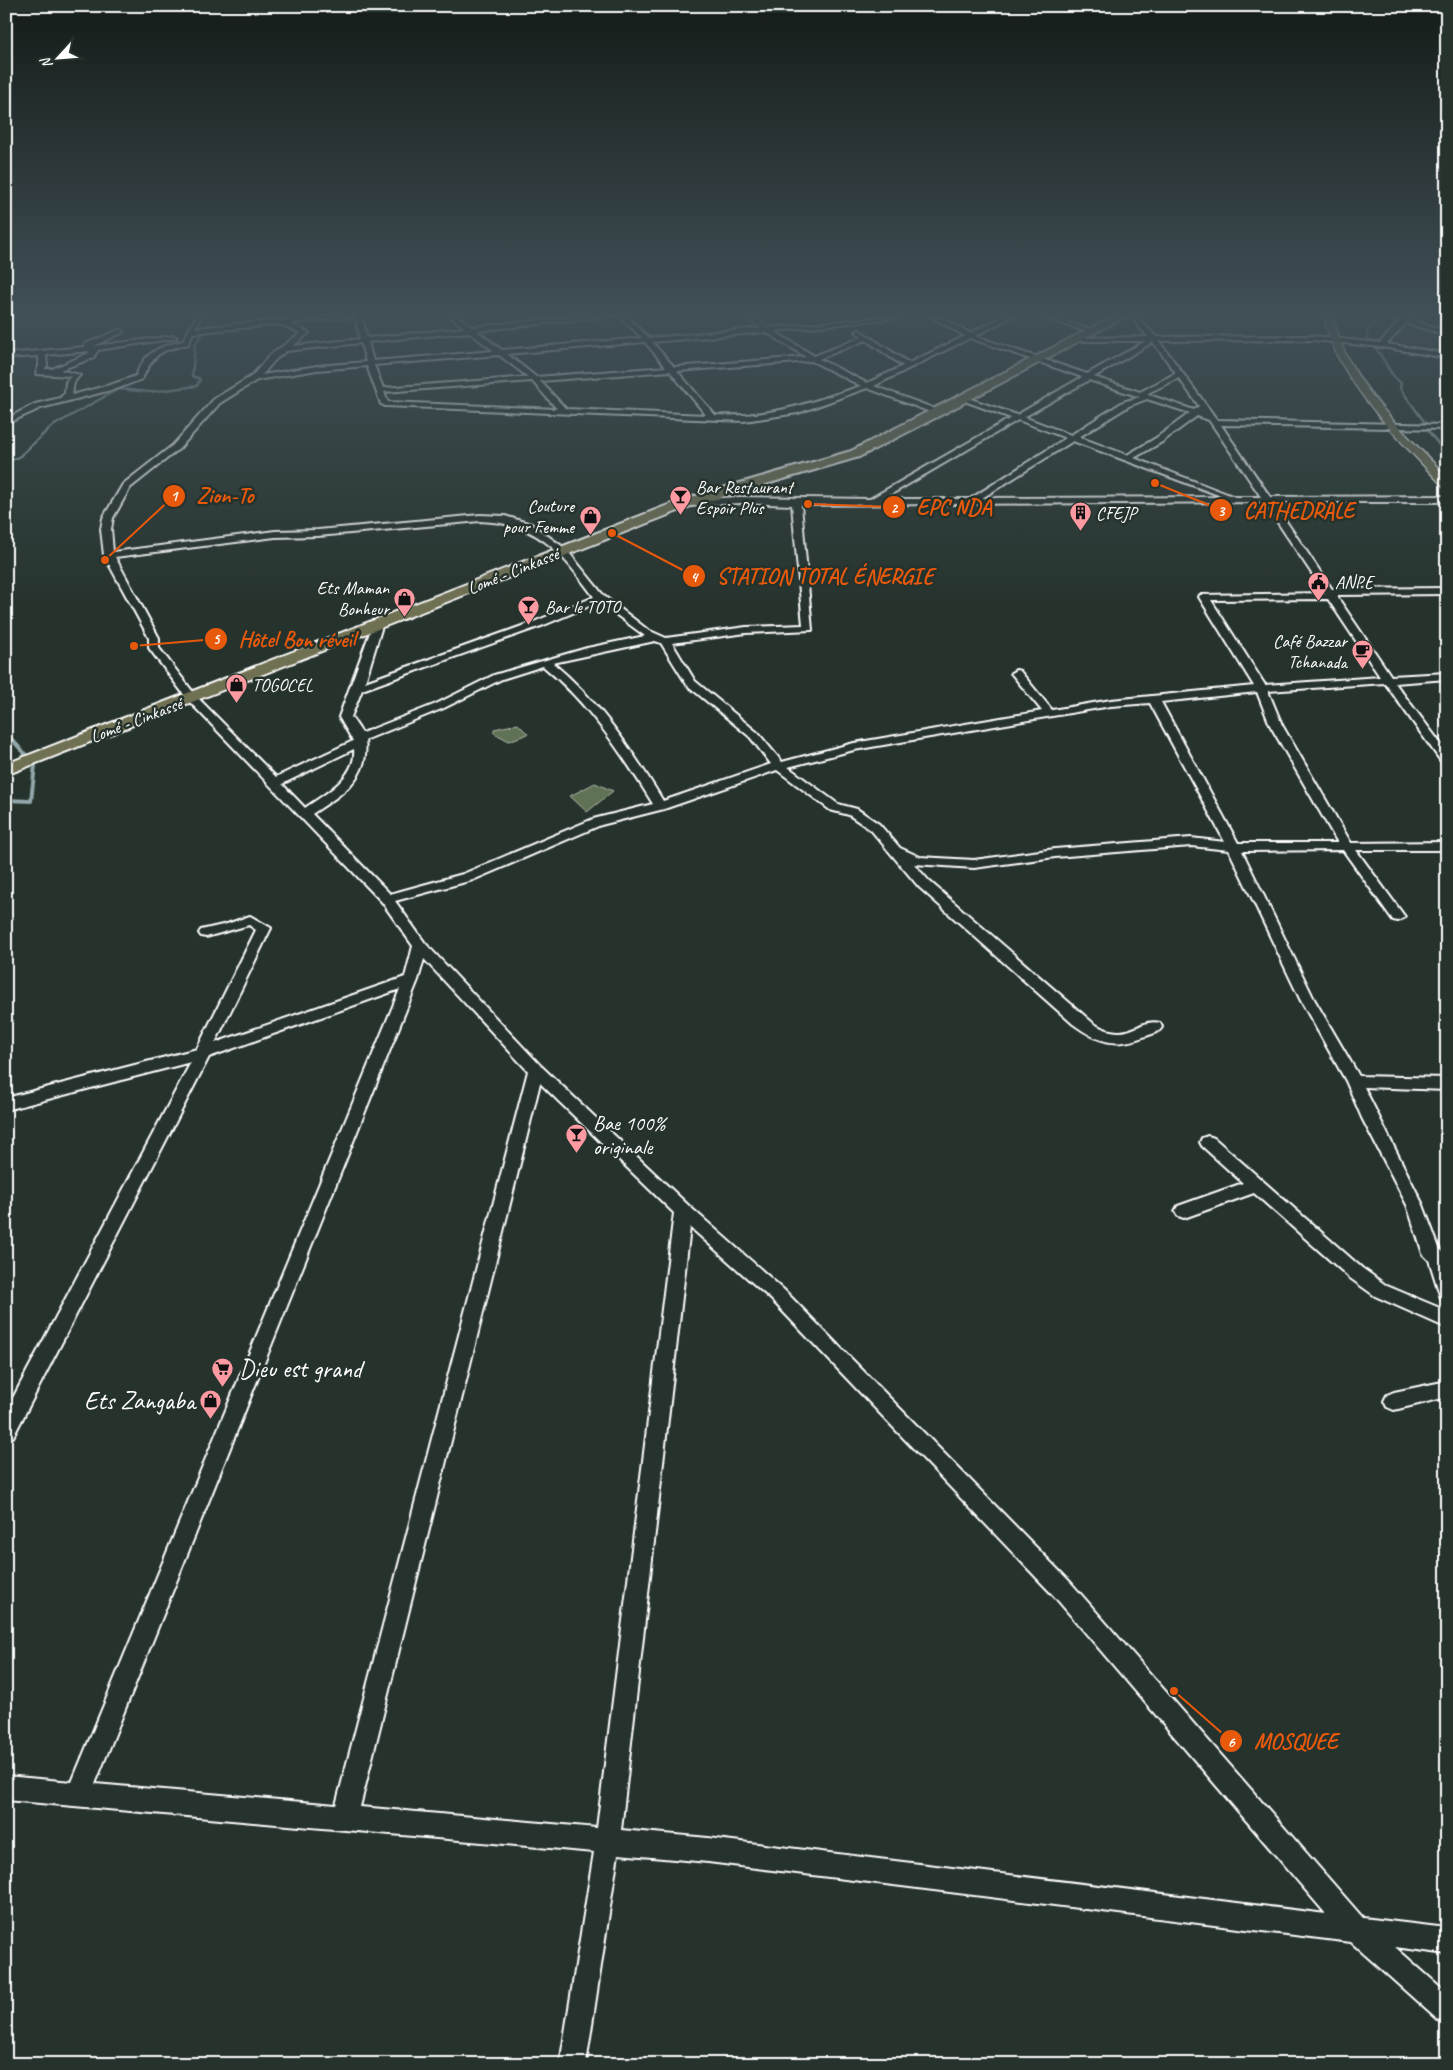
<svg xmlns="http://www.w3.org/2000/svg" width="1453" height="2070" font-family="Caveat,sans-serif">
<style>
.built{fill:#3b4241}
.green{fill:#617255;stroke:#b0b8aa}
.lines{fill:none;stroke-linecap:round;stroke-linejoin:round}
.stream-far1{stroke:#92a7a9;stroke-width:2.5}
.stream{stroke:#92a7a9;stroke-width:4}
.minor-casing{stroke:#fff;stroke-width:4}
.major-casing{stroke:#fff;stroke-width:3}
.highway-casing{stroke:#fff;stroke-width:4}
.minor{fill:#26332d;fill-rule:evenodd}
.major{fill:#706f52;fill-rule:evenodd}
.highway{fill:#706f52;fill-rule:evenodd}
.labels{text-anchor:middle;stroke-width:5;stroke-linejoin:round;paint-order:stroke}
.far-poi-label{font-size:18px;fill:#fff;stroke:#26332d;text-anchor:start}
.far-street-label{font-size:18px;fill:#fff;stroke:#26332d}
.poi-label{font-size:21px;fill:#fff;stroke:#26332d;text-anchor:start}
.near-poi-label{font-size:25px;fill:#fff;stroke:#26332d;text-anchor:start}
.leader{fill:none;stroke:#e8590c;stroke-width:2}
.callout-dot{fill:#e8590c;stroke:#26332d;stroke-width:2}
.mark-label{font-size:15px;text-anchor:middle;font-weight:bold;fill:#fff}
.callout-label{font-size:22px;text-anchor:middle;font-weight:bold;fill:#e8590c;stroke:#26332d;stroke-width:5;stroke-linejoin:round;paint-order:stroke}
</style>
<rect width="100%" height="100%" fill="#26332d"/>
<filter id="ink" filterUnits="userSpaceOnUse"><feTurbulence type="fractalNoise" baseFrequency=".02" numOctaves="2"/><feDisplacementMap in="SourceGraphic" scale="10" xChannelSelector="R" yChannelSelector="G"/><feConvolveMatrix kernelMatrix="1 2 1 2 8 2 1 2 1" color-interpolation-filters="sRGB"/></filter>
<g filter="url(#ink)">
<path class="built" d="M1406,323L1447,335V354L1388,344Z"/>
<g class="green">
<path d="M518,724L528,734L509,741L494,733V729Z"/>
<path d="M595,783L613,791L587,812L570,796Z"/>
</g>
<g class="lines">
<g class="stream-far1">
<path d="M1379,315L1378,321L1367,330L1368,341C1384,352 1386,373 1401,383L1400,388L1426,424"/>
<path d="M1426,428L1447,455"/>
<path d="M6,462L19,457L51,427L118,389L150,392L197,386L200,379L192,376L195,345L214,315"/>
</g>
<g class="stream">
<path d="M6,700L9,705L6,710"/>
<path d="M6,733L35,765L31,801L6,800"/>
</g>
<defs>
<g id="minor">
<path d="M197,315H203L195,328L336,315H361L367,338L465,328L449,315H456L472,327L597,315H616L477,331L502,350L642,338L619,315H625L649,338L761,328L744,315H751L769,328L908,315L905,317L774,331L814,356L862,337L856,332L859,330L909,363L965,336L928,315H935L970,333L1007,315H1015L975,336L1087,374L1146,341H1077L1075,338L1148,337L1129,315H1135L1156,337L1312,336L1380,343L1400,321L1383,315L1404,318L1413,316L1410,320L1447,331V335L1406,323L1387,344L1447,354V358L1382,347L1312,340L1159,341L1217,420L1447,425V429L1221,425L1270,497L1447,496V502H1273L1332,589L1447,588V594L1338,595V598L1391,676L1447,673V679L1395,683L1447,752V764H1443L1385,683L1268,691L1282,725L1351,843L1447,842V850H1356L1405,917L1398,921L1393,920L1343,850L1242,851L1314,999L1359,1076L1447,1078V1090L1364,1087L1423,1205L1439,1248L1445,1254L1447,1300L1441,1298L1429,1260L1423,1254L1407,1205L1362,1118L1346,1081L1300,999L1229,850L1191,846L1055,857L974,868L914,864L929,881L1094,1024C1130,1045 1138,1017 1160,1023L1162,1027C1159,1033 1152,1034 1146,1036C1115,1048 1099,1043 1073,1024L919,887L871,830L849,815L830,810L777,770L664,809L601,825L473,880L395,901L425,943L541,1066L689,1206L784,1290L1071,1583L1363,1918L1447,1928V1954L1395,1947L1447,1993V2024L1438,2020L1351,1942L708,1862L618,1854L586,2064H560L594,1852L6,1800V1776L72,1782L400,989L209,1057L13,1437L6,1440V1411L191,1062L6,1110V1098L197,1049L256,930L249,925L206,937L201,936L199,933L201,930L227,924L250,916L271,928L215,1043L405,977L413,946L382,902L188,700L149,648V638L104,555L101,529L103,518L123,484L173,445L214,399L252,376L269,356L301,333L279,324L193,333L188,344C160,351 155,352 142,379L119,388L41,408L6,424V419L35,404L60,398L65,393L66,382L71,376L36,374L39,366V356L6,358V354L85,347V344L121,329L123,332L94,346L174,336L177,338L98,350L93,358L60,370L80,375L74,382L72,395L113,384L136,376C144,352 160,346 183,341ZM355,317L360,339L293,346L309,333L289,323ZM469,332L494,351L373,361L368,342ZM766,332L806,357L674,367L652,342ZM970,338L1082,377L1017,415L962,396V400L1011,418L870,499L741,497L686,500L682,503L686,506L741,503L792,505L803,625L746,627L666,638L648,630L604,596L566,549L531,524L505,516L480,515L318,530L275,531L113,552L111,529L113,518L130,488L179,449L220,403L257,380L317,370L367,366L381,404L385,406L744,421L798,413L867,388L938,415L942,413L941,411L874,386ZM866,340L903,366L867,383L819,359ZM645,342L666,367L536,377L507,354ZM1153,342L1176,373L1140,392L1094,377ZM361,343L366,362L317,366L262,375L275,360L286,351ZM90,351L87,354L52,369H44L47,366L46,355ZM499,355L528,377L383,388L374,365ZM812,361L861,386C809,403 771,418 715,415L677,371ZM670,371L706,415L566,409L540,381ZM1179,378L1199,406L1194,410L1149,395L1148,393ZM1089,380L1140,397L1123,402L1071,435L1024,417ZM532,381L557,409L388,402L384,392ZM1147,399L1190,413L1156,438L1127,455L1079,437L1129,406ZM1197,416L1209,420L1261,497H1235L1134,458L1162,442ZM1018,420L1066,438L970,499H883ZM1073,441L1224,497L982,498ZM1264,502L1325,593L1200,595L1199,597L1254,686L1111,700L1052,710L1020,671L1016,670L1011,673L1042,711L854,743L782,762L758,733L695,681L672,643L746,633L812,630L801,505ZM480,521C539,523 561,552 594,597L536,621L365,682L382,626L381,624H373L339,717L353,741L276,777L196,696L159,648V638L115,557L275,537L318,536ZM1328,599L1380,677L1265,685L1211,600ZM599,602L645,636L587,648L494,675L436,704L362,733L351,717L362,690L544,625ZM655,641L661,643L687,685L750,737L771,764L663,801C632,750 599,701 553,663ZM543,666C590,705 621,752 653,804L593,819L463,874L390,894L312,814C340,795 370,779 365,740L444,708L502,679ZM1257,692L1270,725L1338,843H1238L1161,702ZM1150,703L1225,842L1191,838L1055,849L974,860L920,857L900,848L879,824L857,809L838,804L788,767L854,750L1111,706ZM354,749C357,777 325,794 305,808L282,784ZM424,959L528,1071L336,1805L95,1784L418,980ZM540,1083L674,1213L597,1828L360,1807ZM690,1227L772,1300L1055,1597L1326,1914L708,1838L621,1830Z"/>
<path d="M1034,315H1043L1095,331L1090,332Z"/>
<path d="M1208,1136L1214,1138L1362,1268L1387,1286L1447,1311V1328L1375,1296L1350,1278L1254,1193L1184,1218L1178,1216L1175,1211L1178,1206L1243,1183L1202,1146L1200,1142L1202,1138Z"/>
<path d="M1447,1381V1397L1394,1410L1387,1407L1384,1401L1387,1395L1394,1392Z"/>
</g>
<path id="major" d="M1323,315H1331C1336,328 1340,342 1346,355C1370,402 1411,439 1447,477V487L1443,486C1405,445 1363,405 1337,355C1331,342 1327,328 1323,315Z"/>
<path id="highway" d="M1116,315H1128L945,413L859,457L691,506L6,775V764L681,500L851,451Z"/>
</defs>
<use href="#minor" class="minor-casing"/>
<use href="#major" class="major-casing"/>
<use href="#highway" class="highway-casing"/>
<use href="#minor" class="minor"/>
<use href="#major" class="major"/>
<use href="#highway" class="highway"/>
</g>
</g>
<linearGradient id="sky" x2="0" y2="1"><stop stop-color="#151c19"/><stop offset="0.52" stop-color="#415057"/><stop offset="1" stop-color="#415057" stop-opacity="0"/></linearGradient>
<rect width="1453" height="604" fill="url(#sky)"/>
<defs>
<symbol id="bar-pin" viewBox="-11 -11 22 30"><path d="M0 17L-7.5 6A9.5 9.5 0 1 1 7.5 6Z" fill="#ff9aa2" stroke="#26332d"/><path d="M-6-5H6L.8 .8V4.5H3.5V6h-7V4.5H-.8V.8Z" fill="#111"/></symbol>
<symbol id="building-pin" viewBox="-11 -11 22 30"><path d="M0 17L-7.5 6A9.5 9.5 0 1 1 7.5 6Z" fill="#ff9aa2" stroke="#26332d"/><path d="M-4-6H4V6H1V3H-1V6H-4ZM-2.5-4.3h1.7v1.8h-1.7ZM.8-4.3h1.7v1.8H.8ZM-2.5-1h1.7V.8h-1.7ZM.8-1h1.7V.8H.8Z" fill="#111"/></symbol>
<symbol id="shop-pin" viewBox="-11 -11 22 30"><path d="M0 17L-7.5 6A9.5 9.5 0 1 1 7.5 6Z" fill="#ff9aa2" stroke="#26332d"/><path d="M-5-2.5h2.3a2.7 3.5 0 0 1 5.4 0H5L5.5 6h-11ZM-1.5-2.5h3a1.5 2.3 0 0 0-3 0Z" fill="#111"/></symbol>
<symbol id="civic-pin" viewBox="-11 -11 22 30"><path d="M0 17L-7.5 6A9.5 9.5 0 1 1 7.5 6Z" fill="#ff9aa2" stroke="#26332d"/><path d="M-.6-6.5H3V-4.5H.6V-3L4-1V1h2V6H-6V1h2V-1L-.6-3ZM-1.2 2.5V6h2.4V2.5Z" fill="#111"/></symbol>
<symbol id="cafe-pin" viewBox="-11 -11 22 30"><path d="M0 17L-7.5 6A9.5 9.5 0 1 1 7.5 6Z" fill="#ff9aa2" stroke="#26332d"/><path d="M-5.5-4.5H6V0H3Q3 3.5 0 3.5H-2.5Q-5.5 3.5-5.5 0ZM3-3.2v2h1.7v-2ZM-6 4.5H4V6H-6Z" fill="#111"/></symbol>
<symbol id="supermarket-pin" viewBox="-11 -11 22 30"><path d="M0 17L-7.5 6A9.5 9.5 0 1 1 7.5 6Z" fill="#ff9aa2" stroke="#26332d"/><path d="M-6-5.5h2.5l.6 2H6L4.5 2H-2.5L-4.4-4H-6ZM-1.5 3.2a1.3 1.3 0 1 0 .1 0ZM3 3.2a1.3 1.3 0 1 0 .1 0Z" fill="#111"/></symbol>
</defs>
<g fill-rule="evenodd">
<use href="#bar-pin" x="668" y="484" width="25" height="34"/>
<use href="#building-pin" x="1068" y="500" width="25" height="34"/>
<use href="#shop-pin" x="578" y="504" width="25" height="34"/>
<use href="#civic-pin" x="1306" y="570" width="25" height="34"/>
<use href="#shop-pin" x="392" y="586" width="25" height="34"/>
<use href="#bar-pin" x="516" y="594" width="25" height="34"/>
<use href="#cafe-pin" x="1350" y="638" width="25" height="34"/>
<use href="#shop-pin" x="224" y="672" width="25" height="34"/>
<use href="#bar-pin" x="564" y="1122" width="25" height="34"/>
<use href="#supermarket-pin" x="210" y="1356" width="25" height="34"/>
<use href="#shop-pin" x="198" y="1388" width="25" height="34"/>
</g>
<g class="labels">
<g class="far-poi-label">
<text x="696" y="493">Bar Restaurant<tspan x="696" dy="21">Espoir Plus</tspan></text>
<text x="574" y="512" text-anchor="end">Couture<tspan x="574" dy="21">pour Femme</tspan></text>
<text x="1096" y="519">CFEJP</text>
<text x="1335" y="588">ANPE</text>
<text x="389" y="594" text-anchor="end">Ets Maman<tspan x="389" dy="21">Bonheur</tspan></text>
<text x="545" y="613">Bar le TOTO</text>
<text x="1347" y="647" text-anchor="end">Café Bazzar<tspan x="1347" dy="21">Tchanada</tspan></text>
<text x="252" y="691">TOGOCEL</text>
</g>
<g class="far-street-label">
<text transform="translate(513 571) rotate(-22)" y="6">Lomé - Cinkassé</text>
<text transform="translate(136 720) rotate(-21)" y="6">Lomé - Cinkassé</text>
</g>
<g class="poi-label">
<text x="593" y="1130">Bae 100%<tspan x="593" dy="24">originale</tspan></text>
</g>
<g class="near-poi-label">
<text x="239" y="1377">Dieu est grand</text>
<text x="195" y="1409" text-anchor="end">Ets Zangaba</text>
</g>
</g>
<path class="leader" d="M105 560L174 496M808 504L894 507M1155 483L1221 510M612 533L694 576M134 646L216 639M1174 1691L1231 1741"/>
<g class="callout-dot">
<circle cx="105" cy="560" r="5"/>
<circle cx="808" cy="504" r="5"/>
<circle cx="1155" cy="483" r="5"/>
<circle cx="612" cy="533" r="5"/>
<circle cx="134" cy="646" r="5"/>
<circle cx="1174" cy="1691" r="5"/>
<circle cx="174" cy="496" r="12"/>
<circle cx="894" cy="507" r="12"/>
<circle cx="1221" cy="510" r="12"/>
<circle cx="694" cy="576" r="12"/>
<circle cx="216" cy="639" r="12"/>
<circle cx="1231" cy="1741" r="12"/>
</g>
<g class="mark-label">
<text x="174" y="501">1</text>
<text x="894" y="513">2</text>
<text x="1221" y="516">3</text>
<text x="694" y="582">4</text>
<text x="216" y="644">5</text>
<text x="1231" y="1747">6</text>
</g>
<g class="callout-label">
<text x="225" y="503">Zion-To</text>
<text x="954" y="515">EPC NDA</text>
<text x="1299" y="518">CATHEDRALE</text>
<text x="825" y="584">STATION TOTAL ÉNERGIE</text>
<text x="297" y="647">Hôtel Bon réveil</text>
<text x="1296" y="1749">MOSQUEE</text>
</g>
<rect width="1453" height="2070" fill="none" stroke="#26332d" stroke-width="25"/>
<rect x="12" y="12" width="1428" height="2045" fill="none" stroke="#fff" stroke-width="2" filter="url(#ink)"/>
<g transform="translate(58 58) rotate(244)" stroke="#26332d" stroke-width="4" paint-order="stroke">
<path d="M0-4L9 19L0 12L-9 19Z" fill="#ffffff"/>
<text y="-8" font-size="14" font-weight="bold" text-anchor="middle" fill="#ffffff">N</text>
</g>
</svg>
